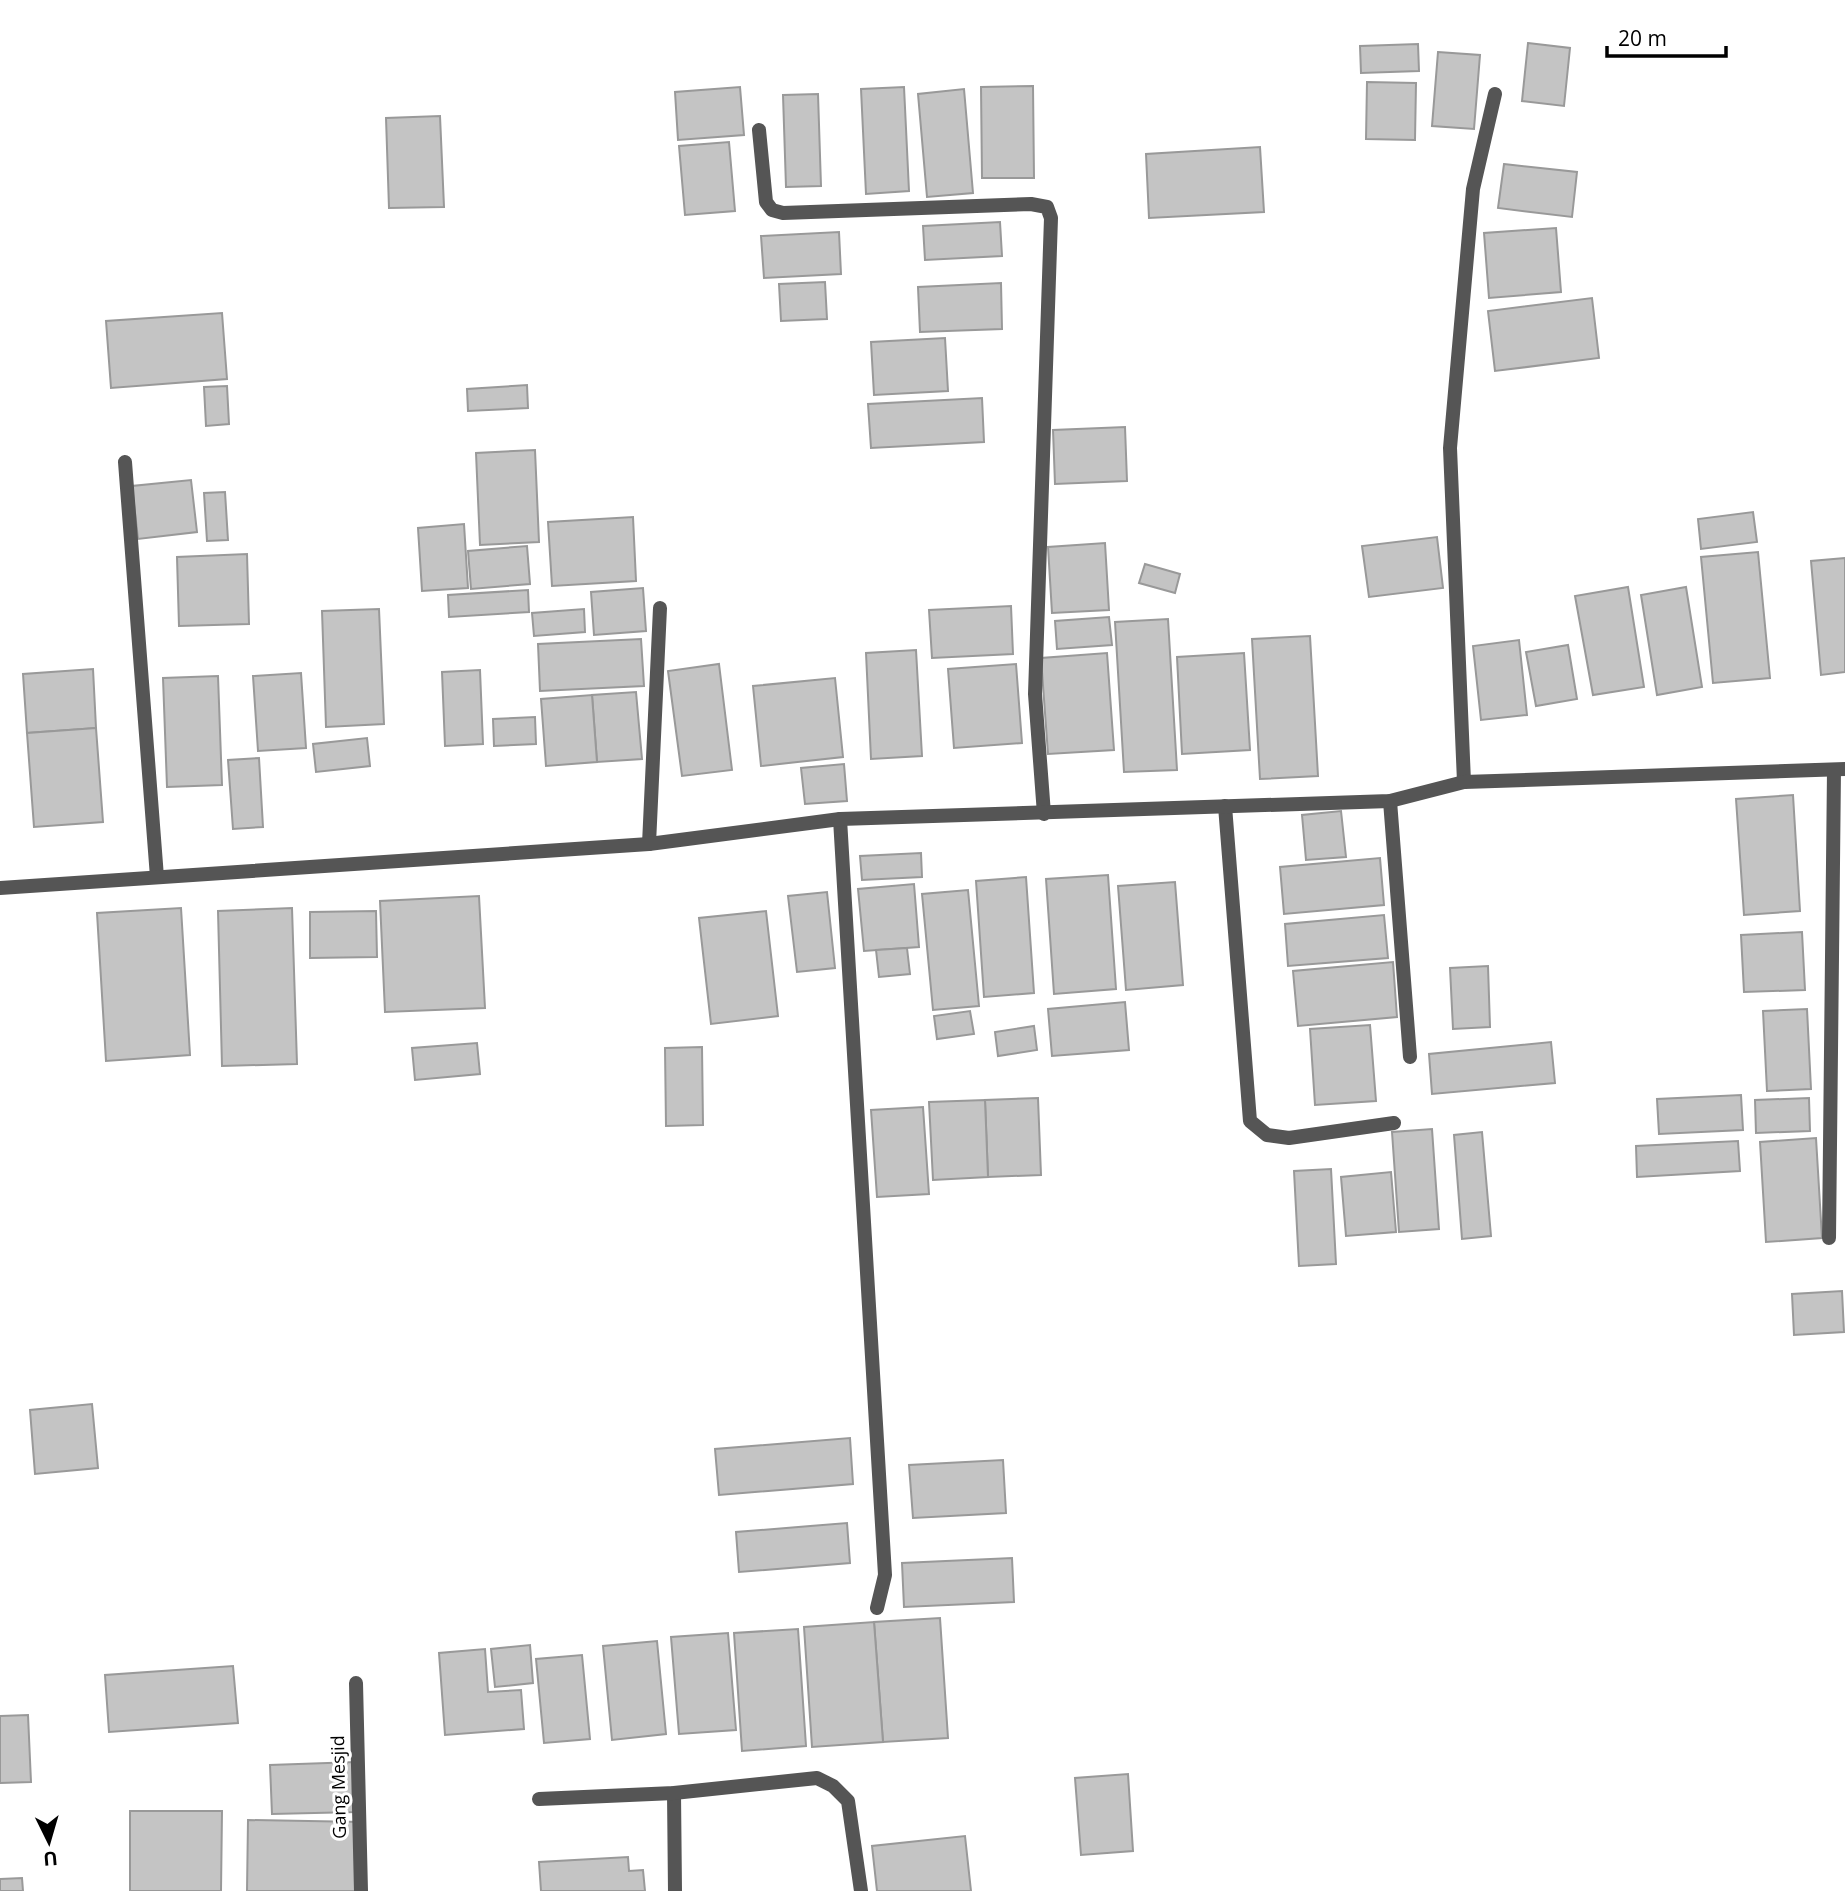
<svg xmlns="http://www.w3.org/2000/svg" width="1845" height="1891" font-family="'Open Sans',sans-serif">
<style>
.building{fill:#c4c4c4;stroke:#999;stroke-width:2}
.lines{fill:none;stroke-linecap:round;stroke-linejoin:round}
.service{stroke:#555;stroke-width:14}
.minor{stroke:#555;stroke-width:14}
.labels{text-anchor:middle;stroke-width:6;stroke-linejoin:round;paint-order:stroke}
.street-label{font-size:18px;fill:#000;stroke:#fff}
</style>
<rect width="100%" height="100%" fill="#fff"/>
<g class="building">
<path d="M1528,43L1570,48L1564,106L1522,101Z"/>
<path d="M1418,44L1419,71L1361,73L1360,46Z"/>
<path d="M1438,52L1480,55L1474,129L1432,126Z"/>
<path d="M1367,82L1416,83L1415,140L1366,139Z"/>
<path d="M1033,86L1034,178H982L981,87Z"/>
<path d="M740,87L744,135L678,140L675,92Z"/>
<path d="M904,87L909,191L866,194L861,89Z"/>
<path d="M964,89L973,193L927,197L918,94Z"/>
<path d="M818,94L821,186L786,187L783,95Z"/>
<path d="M440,116L444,207L389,208L386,118Z"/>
<path d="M729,142L735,211L685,215L679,146Z"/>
<path d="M1260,147L1264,212L1149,218L1146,154Z"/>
<path d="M1504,164L1577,172L1572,217L1498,208Z"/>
<path d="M1000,222L1002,256L925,260L923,226Z"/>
<path d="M1556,228L1561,292L1489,298L1484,233Z"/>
<path d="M839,232L841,274L764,278L761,236Z"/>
<path d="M825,282L827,319L781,321L779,284Z"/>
<path d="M1001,283L1002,329L920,332L918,287Z"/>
<path d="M1592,298L1599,358L1495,371L1488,311Z"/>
<path d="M222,313L227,379L111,388L106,321Z"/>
<path d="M945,338L948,391L874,395L871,342Z"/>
<path d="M527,385L528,408L468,411L467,389Z"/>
<path d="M227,386L229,424L206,426L204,387Z"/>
<path d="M982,398L984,442L871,448L868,404Z"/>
<path d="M1125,427L1127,481L1055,484L1053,430Z"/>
<path d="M535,450L539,542L480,545L476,453Z"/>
<path d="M191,480L197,532L138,539L132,486Z"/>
<path d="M225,492L228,540L207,541L204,493Z"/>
<path d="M1753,512L1757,542L1701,549L1698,519Z"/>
<path d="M633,517L636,581L552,586L548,522Z"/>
<path d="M464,524L468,588L422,591L418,528Z"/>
<path d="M1437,537L1443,588L1369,597L1362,546Z"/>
<path d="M1105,543L1109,610L1052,613L1048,547Z"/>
<path d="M527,546L530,584L471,589L468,551Z"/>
<path d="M1758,552L1770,678L1713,683L1701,557Z"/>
<path d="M247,554L249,624L179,626L177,557Z"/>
<path d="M1845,558V672L1821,675L1811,561Z"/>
<path d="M1145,564L1180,574L1175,593L1139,583Z"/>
<path d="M1628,587L1644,687L1593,695L1575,596Z"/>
<path d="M1686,587L1702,687L1657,695L1641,595Z"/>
<path d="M643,588L646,631L594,635L591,592Z"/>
<path d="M528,590L529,612L449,617L448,595Z"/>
<path d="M1011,606L1013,654L932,658L929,610Z"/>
<path d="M379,609L384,724L326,727L322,611Z"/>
<path d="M584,609L585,632L534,636L532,613Z"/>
<path d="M1109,617L1112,645L1057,649L1055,621Z"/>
<path d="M1168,619L1177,770L1124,772L1115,622Z"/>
<path d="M1310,636L1318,776L1260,779L1252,639Z"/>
<path d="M641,639L644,686L540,691L538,644Z"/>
<path d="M1519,640L1527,715L1481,720L1473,646Z"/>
<path d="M1568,645L1577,699L1536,706L1526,652Z"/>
<path d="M916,650L922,756L871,759L866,653Z"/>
<path d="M1107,653L1114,750L1048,754L1041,658Z"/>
<path d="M1244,653L1250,750L1182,754L1177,657Z"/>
<path d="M719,664L732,770L682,776L668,671Z"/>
<path d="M1016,664L1022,743L954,748L948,669Z"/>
<path d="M93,669L96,728L27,733L23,674Z"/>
<path d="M480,670L483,744L445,746L442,672Z"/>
<path d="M301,673L306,748L258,751L253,676Z"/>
<path d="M218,676L222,785L167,787L163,678Z"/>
<path d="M835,678L843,757L761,766L753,686Z"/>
<path d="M636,692L642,759L597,762L592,695Z"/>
<path d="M592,695L597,762L546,766L541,699Z"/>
<path d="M535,717L536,744L494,746L493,719Z"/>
<path d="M96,728L103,822L34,827L27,733Z"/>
<path d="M367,738L370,766L316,772L313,744Z"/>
<path d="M259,758L263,827L233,829L228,760Z"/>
<path d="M844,764L847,801L805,804L801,768Z"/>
<path d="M1793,795L1800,911L1744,915L1736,799Z"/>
<path d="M1341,811L1346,857L1306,860L1302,815Z"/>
<path d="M921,853L922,877L862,880L860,856Z"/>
<path d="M1380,858L1384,905L1284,914L1280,867Z"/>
<path d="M1108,875L1116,989L1054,994L1046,879Z"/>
<path d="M1026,877L1034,993L984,997L976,881Z"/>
<path d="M1175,882L1183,985L1126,990L1118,886Z"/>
<path d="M914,884L919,947L864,951L858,889Z"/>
<path d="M968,890L979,1006L933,1010L922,894Z"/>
<path d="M827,892L835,968L797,972L788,896Z"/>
<path d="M479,896L485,1008L385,1012L380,901Z"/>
<path d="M181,908L190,1055L106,1061L97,913Z"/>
<path d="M292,908L297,1064L222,1066L218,911Z"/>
<path d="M376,911L377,957L310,958V912Z"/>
<path d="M766,911L778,1016L711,1024L699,918Z"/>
<path d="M1384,915L1388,958L1288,966L1285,924Z"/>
<path d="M1802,932L1805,990L1744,992L1741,935Z"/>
<path d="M907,948L910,974L879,977L876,950Z"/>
<path d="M1393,962L1397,1017L1298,1026L1293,971Z"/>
<path d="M1488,966L1490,1027L1453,1029L1450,968Z"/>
<path d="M1125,1002L1129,1050L1052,1056L1048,1009Z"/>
<path d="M1807,1009L1811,1089L1767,1091L1763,1011Z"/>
<path d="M970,1011L974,1034L937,1039L934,1016Z"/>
<path d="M1370,1025L1376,1101L1315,1105L1310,1029Z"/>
<path d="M1034,1026L1037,1050L998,1056L995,1032Z"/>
<path d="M1551,1042L1555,1083L1432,1094L1429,1054Z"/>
<path d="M477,1043L480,1074L415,1080L412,1048Z"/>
<path d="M702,1047L703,1125L666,1126L665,1048Z"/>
<path d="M1741,1095L1743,1130L1659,1134L1657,1099Z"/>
<path d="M1038,1098L1041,1175L988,1177L985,1100Z"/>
<path d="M1809,1098L1810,1131L1756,1133L1755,1100Z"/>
<path d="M985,1100L988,1177L933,1180L929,1102Z"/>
<path d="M923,1107L929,1194L877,1197L871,1110Z"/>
<path d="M1432,1129L1439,1229L1399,1232L1392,1132Z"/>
<path d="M1482,1132L1491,1236L1462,1239L1454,1135Z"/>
<path d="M1816,1138L1822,1238L1766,1242L1760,1142Z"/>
<path d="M1738,1141L1740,1171L1637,1177L1636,1146Z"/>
<path d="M1331,1169L1336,1264L1299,1266L1294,1171Z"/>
<path d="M1391,1172L1396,1232L1346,1236L1341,1177Z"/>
<path d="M1842,1291L1844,1332L1794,1335L1792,1294Z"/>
<path d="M92,1404L98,1468L35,1474L30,1410Z"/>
<path d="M850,1438L853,1484L719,1495L715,1449Z"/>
<path d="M1003,1460L1006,1513L913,1518L909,1465Z"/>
<path d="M847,1523L850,1563L739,1572L736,1532Z"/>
<path d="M1012,1558L1014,1602L904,1607L902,1563Z"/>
<path d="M940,1618L948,1738L883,1742L874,1622Z"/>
<path d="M874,1622L883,1742L812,1747L804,1627Z"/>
<path d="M798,1629L806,1746L742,1751L734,1633Z"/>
<path d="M728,1633L736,1730L679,1734L671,1637Z"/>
<path d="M657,1641L666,1734L612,1740L603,1646Z"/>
<path d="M530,1645L533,1683L495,1687L491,1649Z"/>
<path d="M485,1649L488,1692L521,1690L524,1729L445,1735L439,1653Z"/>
<path d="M582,1655L590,1739L544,1743L536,1659Z"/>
<path d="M233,1666L238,1723L109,1732L105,1675Z"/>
<path d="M28,1715L31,1782L0,1783V1716Z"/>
<path d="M356,1762L357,1812L272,1814L270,1765Z"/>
<path d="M1128,1774L1133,1851L1081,1855L1075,1778Z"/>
<path d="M130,1811H222L221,1891H130Z"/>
<path d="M248,1820L362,1822L361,1891H247Z"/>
<path d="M965,1836L971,1891H877L872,1846Z"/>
<path d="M628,1857L629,1871L643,1870L645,1891H541L539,1862Z"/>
<path d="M22,1878L23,1891H0V1879Z"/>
</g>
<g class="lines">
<path class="service" d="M649,844L660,608"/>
<g class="minor">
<path d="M759,130L766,202L772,210L783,213L1031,204L1047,207L1051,218L1035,694L1044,814"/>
<path d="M125,462L157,877"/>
<path d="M1464,782L1450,448L1473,189L1495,94"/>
<path d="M1390,801L1410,1057"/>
<path d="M1225,806L1250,1121L1267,1135L1289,1138L1394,1123"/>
<path d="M840,819L885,1575L877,1608"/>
<path d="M0,888L649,844L840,819L1390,801L1464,782L1845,769"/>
<path d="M1829,1238L1834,770"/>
<path d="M356,1683L361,1891"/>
<path d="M674,1793L675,1891"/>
<path d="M539,1799L674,1793L817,1778L833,1786L848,1801L861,1891"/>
</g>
</g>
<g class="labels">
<g class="street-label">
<text transform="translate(339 1787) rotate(-91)" y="6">Gang Mesjid</text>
</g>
</g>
<g transform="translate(49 1842) rotate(175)" stroke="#ffffff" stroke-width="5" paint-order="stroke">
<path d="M0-5L12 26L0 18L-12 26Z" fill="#000000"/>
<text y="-10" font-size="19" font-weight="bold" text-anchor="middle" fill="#000000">U</text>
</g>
<path d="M1607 46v10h119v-10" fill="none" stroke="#000000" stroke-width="3.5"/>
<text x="1618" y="46" font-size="21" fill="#000000" stroke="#ffffff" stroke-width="5" paint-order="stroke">20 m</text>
</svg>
